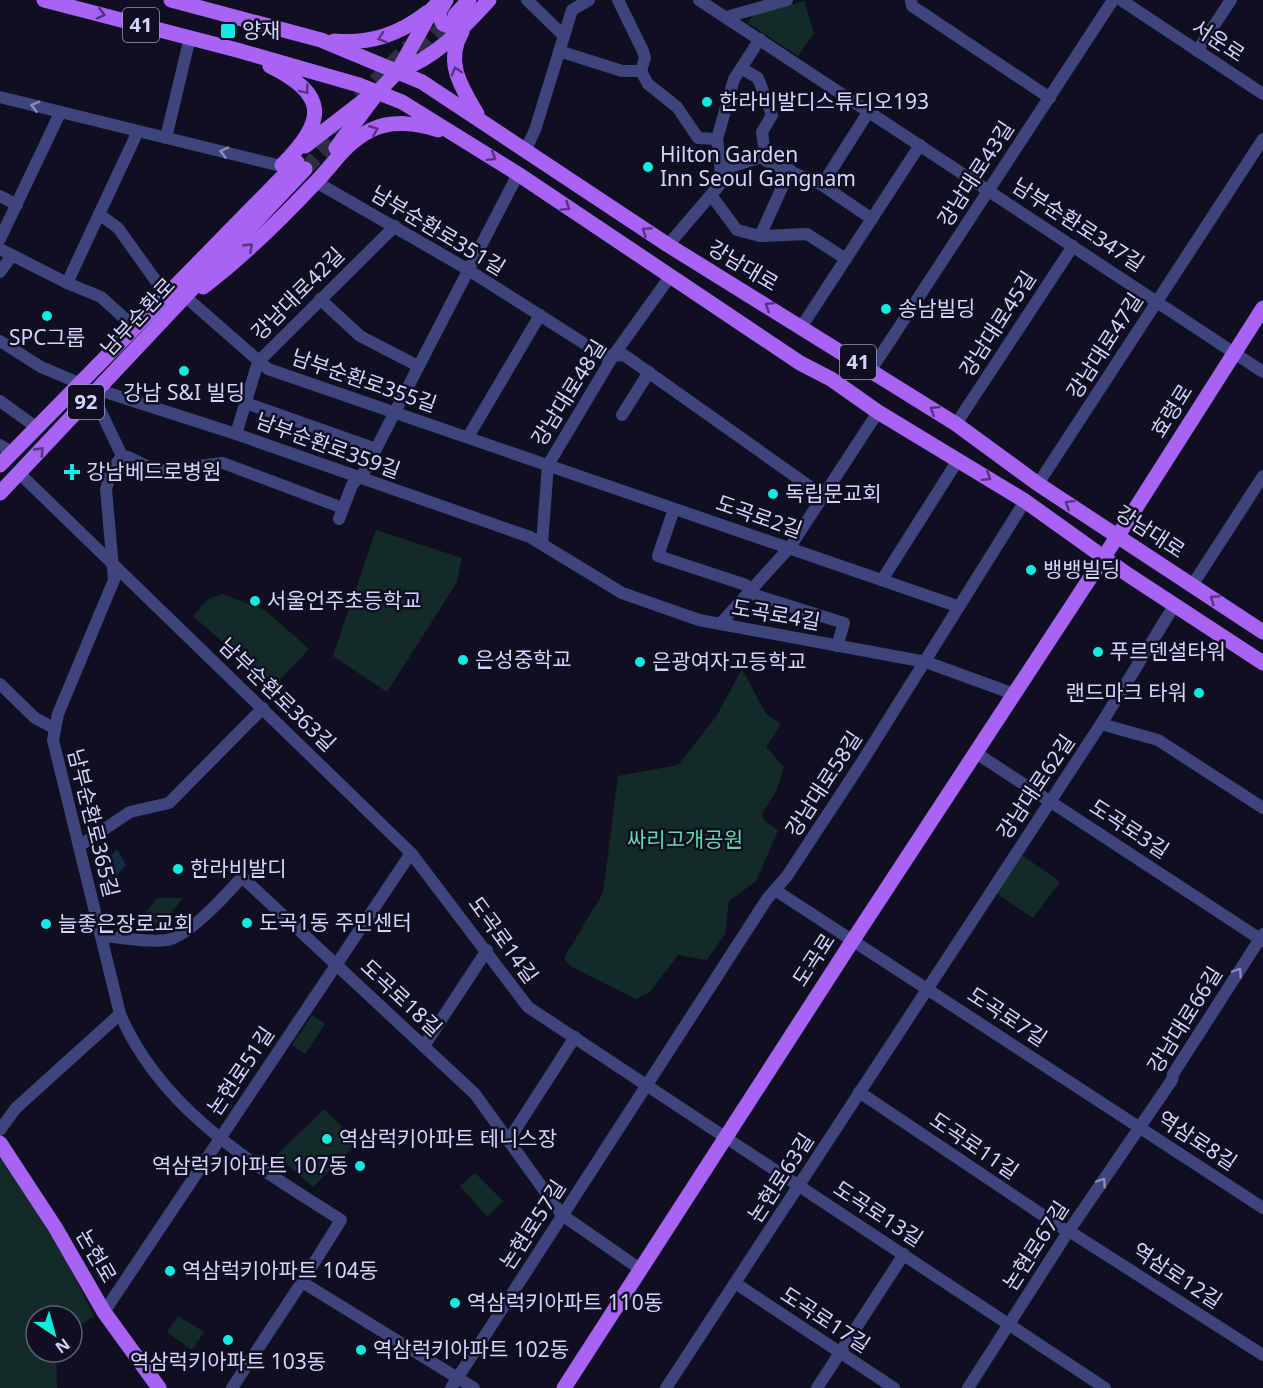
<svg xmlns="http://www.w3.org/2000/svg" width="1263" height="1388" font-family="'Noto Sans','Noto Sans KR',sans-serif">
<style>
.green{fill:#132b27}
.water{fill:#112c44}
.lines{fill:none;stroke-linecap:round;stroke-linejoin:round}
.major-tunnel{stroke:#2d2d43;stroke-width:15;stroke-dasharray:15 8;stroke-linecap:butt}
.minor{stroke:#3e457d;stroke-width:12}
.major{stroke:#a862f4;stroke-width:15}
.oneway{stroke:#543480}
.oneway2{stroke:#888dbc}
.poi-dot{fill:#11eae0;stroke:#100f22;stroke-width:2}
.labels{text-anchor:middle;stroke-width:5;stroke-linejoin:round;paint-order:stroke}
.shield{fill:#100f22;stroke:#989abb;stroke-width:1.5}
.shield-label{font-size:20px;font-weight:bold;fill:#d3d5fc}
.poi-label{font-size:21px;fill:#d3d5fc;stroke:#100f22;text-anchor:start}
.street-label{font-size:21px;fill:#d3d5fc;stroke:#100f22}
.park-label{font-size:21px;fill:#65d6a9;stroke:#100f22}
</style>
<rect width="100%" height="100%" fill="#100f22"/>
<g class="green">
<path d="M804,1L814,33L798,56L748,23L753,15Z"/>
<path d="M376,530L462,558L457,582L387,692L333,656Z"/>
<path d="M222,594L265,610L309,649L274,686L193,616L207,600Z"/>
<path d="M742,669L766,714L781,724L766,747L784,767L776,792L762,814L764,820L778,831L756,881L729,901L725,934L707,960L678,955L649,993L636,999L570,966L564,958L603,893L618,776L678,765L716,717Z"/>
<path d="M1019,853L1060,882L1033,918L993,891Z"/>
<path d="M157,898H183L163,923L136,925Z"/>
<path d="M312,1015L325,1024L305,1054L292,1045Z"/>
<path d="M324,1109L358,1142L313,1187L277,1155Z"/>
<path d="M0,1152L66,1260L94,1316L72,1331V1316H36V1352H56L57,1388H0Z"/>
<path d="M475,1173L503,1201L487,1217L460,1186Z"/>
<path d="M178,1316L204,1332L192,1350L167,1332Z"/>
</g>
<path class="water" d="M117,849L126,865L109,884L110,898L98,870Z"/>
<g class="lines">
<g class="major-tunnel">
<path d="M403,68L453,16"/>
<path d="M359,98L409,46"/>
<path d="M305,169L345,128"/>
</g>
<g class="minor">
<path d="M527,0L564,36"/>
<path d="M699,0L1263,372"/>
<path d="M911,0L912,6L1050,98"/>
<path d="M1121,0L1263,94"/>
<path d="M726,17L787,0"/>
<path d="M559,51L622,71H641L645,58L643,51L618,0"/>
<path d="M1197,51L1231,0"/>
<path d="M741,68L758,78L772,115L762,132L766,161L822,185L872,219"/>
<path d="M641,71L648,84L677,107L698,138L717,139"/>
<path d="M0,97L281,166"/>
<path d="M166,138L190,37"/>
<path d="M526,149L535,130L572,10L589,0"/>
<path d="M721,170L765,156"/>
<path d="M316,182L462,266L604,356L624,355L823,496"/>
<path d="M822,185L869,111"/>
<path d="M711,195L737,230L760,236L807,234L846,259"/>
<path d="M0,196L17,205"/>
<path d="M99,214L118,228L166,295"/>
<path d="M760,236L790,170"/>
<path d="M0,239L60,113"/>
<path d="M668,245L722,182L717,139L734,79L760,39"/>
<path d="M0,249L67,283L101,297L133,326"/>
<path d="M0,272L11,257"/>
<path d="M67,283L138,131"/>
<path d="M188,299L268,369L957,606"/>
<path d="M320,299L360,336L418,366"/>
<path d="M802,326L920,145"/>
<path d="M0,341L41,367L79,383"/>
<path d="M871,370L1113,0"/>
<path d="M99,390L236,434L530,537L622,593L699,620L926,662L1014,694"/>
<path d="M93,395L122,456"/>
<path d="M0,401L36,427"/>
<path d="M246,403L376,449"/>
<path d="M622,415L649,372"/>
<path d="M956,424L1073,246"/>
<path d="M236,434L258,362L395,226"/>
<path d="M468,437L540,315"/>
<path d="M0,445L12,453"/>
<path d="M122,456L112,470L106,489L114,580L58,714L53,740L120,1014C162,1112 255,1165 341,1220L302,1282L474,1388"/>
<path d="M122,456L128,457L157,471L223,463L343,508"/>
<path d="M19,473L411,853L528,1007L1105,1388"/>
<path d="M1038,484L1263,139"/>
<path d="M674,509L658,556L746,585L755,595L844,623L837,646"/>
<path d="M339,519L352,485L364,472L518,174"/>
<path d="M542,544L548,465L613,356L669,278"/>
<path d="M882,580L958,460"/>
<path d="M1193,584L1263,476"/>
<path d="M720,624L790,547L878,412"/>
<path d="M0,684L35,718L54,728"/>
<path d="M1101,724L1158,740L1263,808"/>
<path d="M976,753L1263,941"/>
<path d="M79,846L130,812L169,803L263,708"/>
<path d="M775,890L1263,1208"/>
<path d="M101,936C121,937 146,943 167,940C189,936 227,894 242,877L475,1094L562,1215L640,1269"/>
<path d="M424,1046L487,950"/>
<path d="M859,1092L1068,1232"/>
<path d="M0,1130L16,1108L120,1014"/>
<path d="M508,1141L575,1037"/>
<path d="M1069,1231L1263,1355"/>
<path d="M735,1283L894,1388"/>
<path d="M104,1312L411,853"/>
<path d="M232,1388L302,1282"/>
<path d="M451,1388L767,899L787,876L860,765L1025,501"/>
<path d="M666,1388L1101,724L1174,606"/>
<path d="M817,1388L904,1254"/>
<path d="M968,1388L1068,1232L1172,1080L1173,1074L1263,934"/>
</g>
<g class="major">
<path d="M44,0L237,50L359,85L402,102L518,174L800,363L831,379L878,412L1025,501L1127,574L1263,663"/>
<path d="M171,0L321,40L422,82L668,245L956,424L1038,484L1263,632"/>
<path d="M446,0L438,13L443,24L454,28L468,22"/>
<path d="M455,15L469,0"/>
<path d="M462,32C444,62 462,88 477,114"/>
<path d="M334,41C371,44 398,35 428,12"/>
<path d="M270,66C329,95 326,121 282,165"/>
<path d="M398,71C436,58 462,29 489,0"/>
<path d="M305,146L367,98"/>
<path d="M336,148L378,92L398,71L433,8L441,0"/>
<path d="M203,287C243,257 280,220 314,184C334,164 345,143 371,130C391,120 417,123 438,130"/>
<path d="M0,465L297,162"/>
<path d="M0,493L305,169"/>
<path d="M0,1143L55,1227L104,1312L159,1388"/>
<path d="M564,1388L853,940L1130,517L1263,308"/>
</g>
</g>
<defs><path id="oneway-chevron" d="M-2-3.5L2.5 0L-2 3.5" fill="none" stroke-width="1.6" stroke-linecap="round" stroke-linejoin="round" transform="scale(1.5)"/></defs>
<g class="oneway">
<use href="#oneway-chevron" transform="translate(101 14) rotate(14)"/>
<use href="#oneway-chevron" transform="translate(382 38) rotate(162)"/>
<use href="#oneway-chevron" transform="translate(456 71) rotate(-107)"/>
<use href="#oneway-chevron" transform="translate(305 90) rotate(52)"/>
<use href="#oneway-chevron" transform="translate(374 130) rotate(-22)"/>
<use href="#oneway-chevron" transform="translate(492 157) rotate(32)"/>
<use href="#oneway-chevron" transform="translate(566 207) rotate(34)"/>
<use href="#oneway-chevron" transform="translate(646 231) rotate(-146)"/>
<use href="#oneway-chevron" transform="translate(249 247) rotate(-44)"/>
<use href="#oneway-chevron" transform="translate(769 306) rotate(-148)"/>
<use href="#oneway-chevron" transform="translate(934 410) rotate(-148)"/>
<use href="#oneway-chevron" transform="translate(40 451) rotate(-46)"/>
<use href="#oneway-chevron" transform="translate(987 477) rotate(32)"/>
<use href="#oneway-chevron" transform="translate(1069 504) rotate(-148)"/>
<use href="#oneway-chevron" transform="translate(1214 599) rotate(-146)"/>
</g>
<g class="oneway2">
<use href="#oneway-chevron" transform="translate(35 106) rotate(-165)"/>
<use href="#oneway-chevron" transform="translate(224 152) rotate(-166)"/>
<use href="#oneway-chevron" transform="translate(1238 972) rotate(-56)"/>
<use href="#oneway-chevron" transform="translate(1102 1182) rotate(-56)"/>
</g>
<g class="poi-dot">
<rect x="220" y="23" width="16" height="16" rx="3"/>
<circle cx="707" cy="102" r="6"/>
<circle cx="648" cy="167" r="6"/>
<circle cx="886" cy="309" r="6"/>
<circle cx="47" cy="316" r="6"/>
<circle cx="184" cy="371" r="6"/>
<path d="M69 463h6v6h6v6h-6v6h-6v-6h-6v-6h6z"/>
<circle cx="773" cy="494" r="6"/>
<circle cx="1031" cy="570" r="6"/>
<circle cx="255" cy="601" r="6"/>
<circle cx="1098" cy="652" r="6"/>
<circle cx="463" cy="660" r="6"/>
<circle cx="640" cy="662" r="6"/>
<circle cx="1199" cy="693" r="6"/>
<circle cx="178" cy="869" r="6"/>
<circle cx="247" cy="923" r="6"/>
<circle cx="46" cy="924" r="6"/>
<circle cx="327" cy="1139" r="6"/>
<circle cx="360" cy="1166" r="6"/>
<circle cx="170" cy="1271" r="6"/>
<circle cx="455" cy="1303" r="6"/>
<circle cx="228" cy="1340" r="6"/>
<circle cx="361" cy="1350" r="6"/>
</g>
<g class="labels">
<g class="shield">
<rect x="123" y="8" width="36" height="34" rx="4.5"/>
<rect x="840" y="345" width="36" height="34" rx="4.5"/>
<rect x="68" y="385" width="36" height="34" rx="4.5"/>
</g>
<g class="shield-label">
<text x="141" y="32">41</text>
<text x="858" y="369">41</text>
<text x="86" y="409">92</text>
</g>
<g class="poi-label">
<text x="242" y="38">양재</text>
<text x="719" y="109">한라비발디스튜디오193</text>
<text x="660" y="162">Hilton Garden<tspan x="660" dy="24">Inn Seoul Gangnam</tspan></text>
<text x="898" y="316">송남빌딩</text>
<text x="47" y="345" text-anchor="middle">SPC그룹</text>
<text x="184" y="400" text-anchor="middle">강남 S&amp;I 빌딩</text>
<text x="86" y="479">강남베드로병원</text>
<text x="785" y="501">독립문교회</text>
<text x="1043" y="577">뱅뱅빌딩</text>
<text x="267" y="608">서울언주초등학교</text>
<text x="1110" y="659">푸르덴셜타워</text>
<text x="475" y="667">은성중학교</text>
<text x="652" y="669">은광여자고등학교</text>
<text x="1187" y="700" text-anchor="end">랜드마크 타워</text>
<text x="190" y="876">한라비발디</text>
<text x="259" y="930">도곡1동 주민센터</text>
<text x="58" y="931">늘좋은장로교회</text>
<text x="339" y="1146">역삼럭키아파트 테니스장</text>
<text x="348" y="1173" text-anchor="end">역삼럭키아파트 107동</text>
<text x="182" y="1278">역삼럭키아파트 104동</text>
<text x="467" y="1310">역삼럭키아파트 110동</text>
<text x="373" y="1357">역삼럭키아파트 102동</text>
<text x="228" y="1369" text-anchor="middle">역삼럭키아파트 103동</text>
</g>
<g class="street-label">
<text transform="translate(1218 41) rotate(33)" y="7">서운로</text>
<text transform="translate(976 174) rotate(-57)" y="7">강남대로43길</text>
<text transform="translate(1078 225) rotate(33)" y="7">남부순환로347길</text>
<text transform="translate(438 231) rotate(31)" y="7">남부순환로351길</text>
<text transform="translate(743 266) rotate(31)" y="7">강남대로</text>
<text transform="translate(298 294) rotate(-45)" y="7">강남대로42길</text>
<text transform="translate(138 317) rotate(-47)" y="7">남부순환로</text>
<text transform="translate(998 324) rotate(-57)" y="7">강남대로45길</text>
<text transform="translate(1105 346) rotate(-57)" y="7">강남대로47길</text>
<text transform="translate(364 381) rotate(19)" y="7">남부순환로355길</text>
<text transform="translate(569 393) rotate(-58)" y="7">강남대로48길</text>
<text transform="translate(1172 411) rotate(-58)" y="7">효령로</text>
<text transform="translate(328 446) rotate(20)" y="7">남부순환로359길</text>
<text transform="translate(759 517) rotate(19)" y="7">도곡로2길</text>
<text transform="translate(1150 532) rotate(33)" y="7">강남대로</text>
<text transform="translate(776 615) rotate(10)" y="7">도곡로4길</text>
<text transform="translate(277 695) rotate(44)" y="7">남부순환로363길</text>
<text transform="translate(824 784) rotate(-57)" y="7">강남대로58길</text>
<text transform="translate(1036 787) rotate(-56)" y="7">강남대로62길</text>
<text transform="translate(93 823) rotate(76)" y="7">남부순환로365길</text>
<text transform="translate(1129 829) rotate(33)" y="7">도곡로3길</text>
<text transform="translate(503 940) rotate(54)" y="7">도곡로14길</text>
<text transform="translate(814 960) rotate(-57)" y="7">도곡로</text>
<text transform="translate(401 998) rotate(43)" y="7">도곡로18길</text>
<text transform="translate(1007 1017) rotate(33)" y="7">도곡로7길</text>
<text transform="translate(1185 1020) rotate(-58)" y="7">강남대로66길</text>
<text transform="translate(241 1071) rotate(-56)" y="7">논현로51길</text>
<text transform="translate(1197 1141) rotate(33)" y="7">역삼로8길</text>
<text transform="translate(974 1146) rotate(34)" y="7">도곡로11길</text>
<text transform="translate(781 1178) rotate(-57)" y="7">논현로63길</text>
<text transform="translate(878 1214) rotate(33)" y="7">도곡로13길</text>
<text transform="translate(533 1225) rotate(-57)" y="7">논현로57길</text>
<text transform="translate(1036 1246) rotate(-57)" y="7">논현로67길</text>
<text transform="translate(96 1256) rotate(60)" y="7">논현로</text>
<text transform="translate(1177 1276) rotate(33)" y="7">역삼로12길</text>
<text transform="translate(825 1320) rotate(33)" y="7">도곡로17길</text>
</g>
<g class="park-label">
<text x="685" y="847">싸리고개공원</text>
</g>
</g>
<g transform="translate(54 1334) rotate(144)"><circle r="28" fill="#100f22" stroke="#5e5e79" stroke-width="1.5"/>
<path d="M0-4.5L10 22L0 15L-10 22Z" fill="#11eae0"/>
<text y="-9" font-size="16" font-weight="bold" text-anchor="middle" fill="#d3d5fc">N</text>
</g>
</svg>
